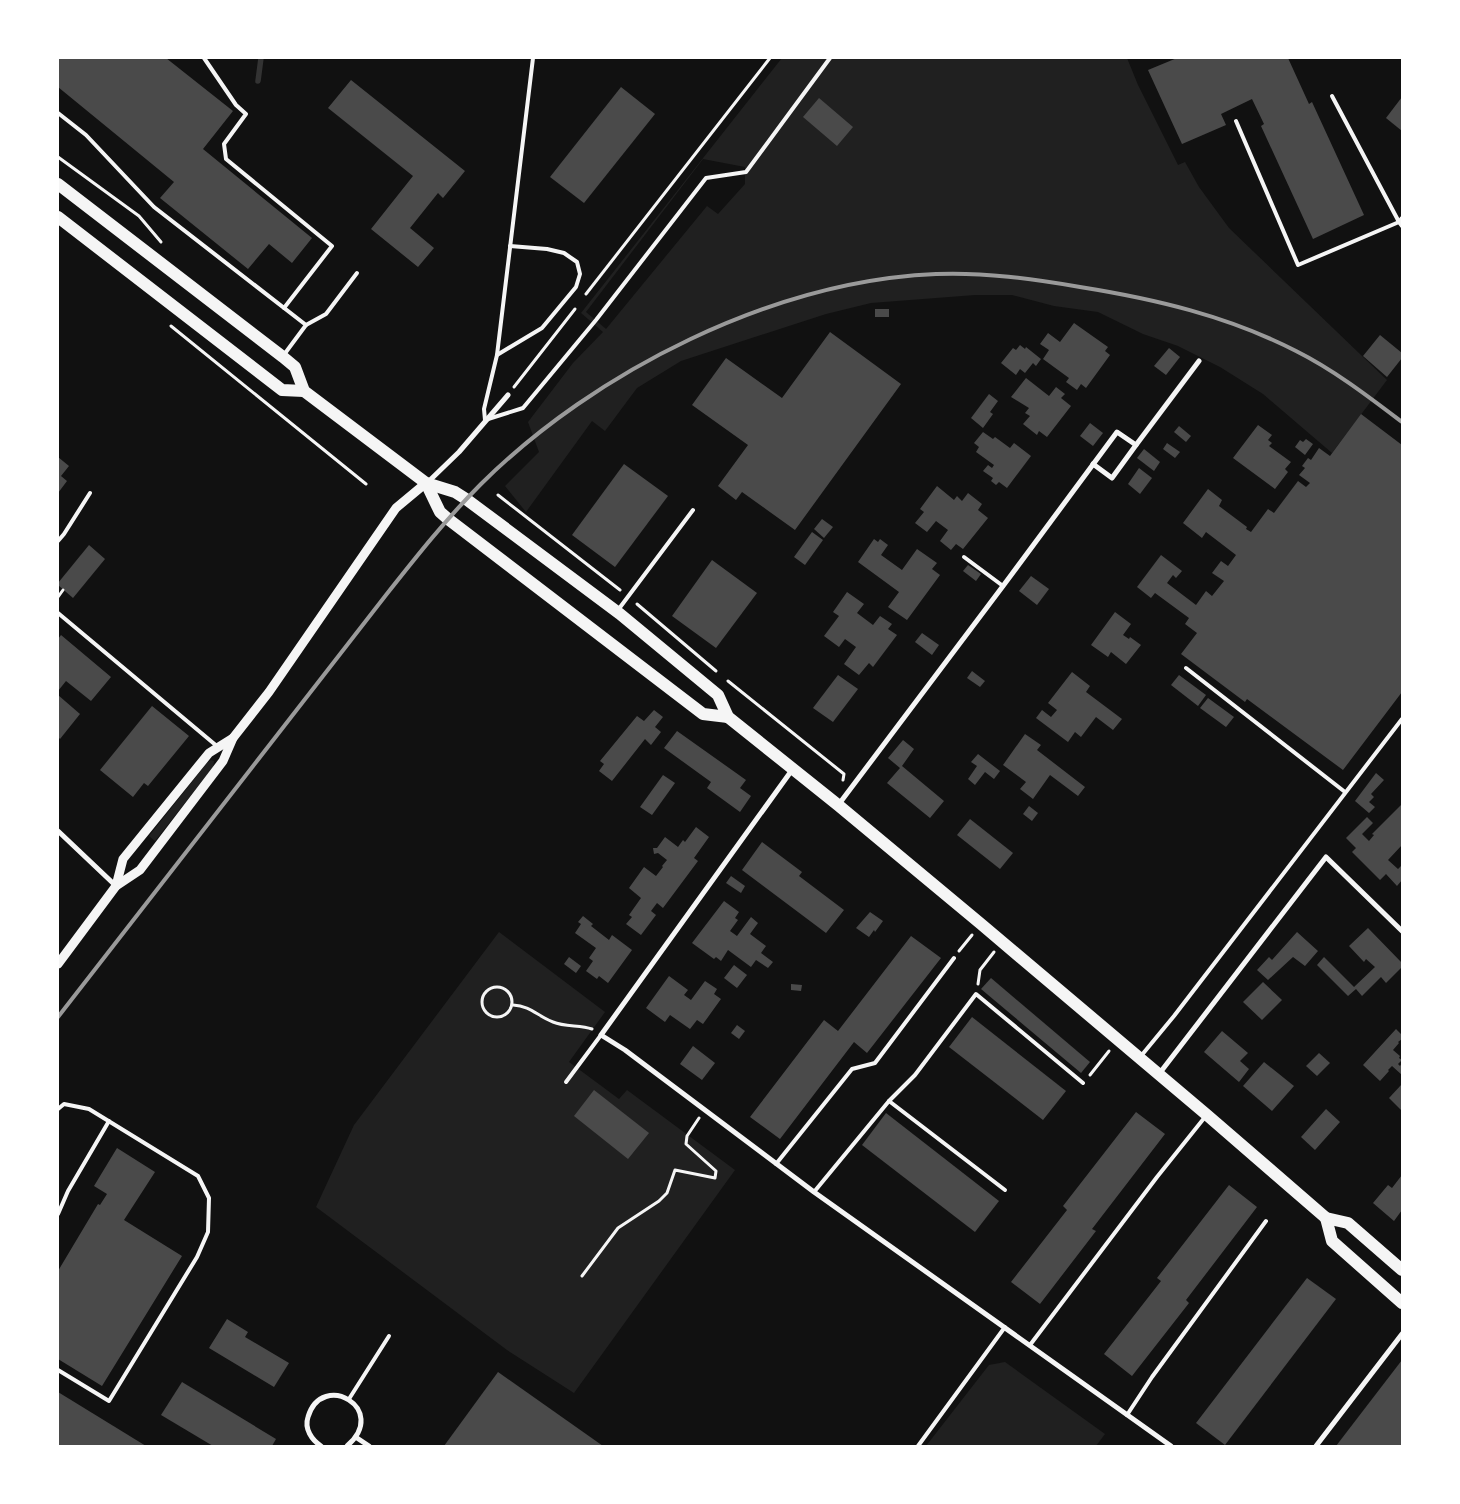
<svg xmlns="http://www.w3.org/2000/svg" width="1460" height="1504" font-family="'Libre Baskerville',serif">
<style>
.green{fill:#202020;fill-rule:evenodd}
.lines{fill:none;stroke-linecap:round;stroke-linejoin:round}
.stream{stroke:#333;stroke-width:5.5}
.building{fill:#4a4a4a}
.path{stroke:#f5f5f5;stroke-width:3}
.service{stroke:#f5f5f5;stroke-width:4}
.minor{stroke:#f5f5f5;stroke-width:5}
.tertiary{stroke:#f5f5f5;stroke-width:9}
.primary{stroke:#f5f5f5;stroke-width:12}
.rail{stroke:#9a9a9a;stroke-width:4}
</style>
<rect width="100%" height="100%" fill="#111"/>
<g class="green">
<path d="M782,58H1127L1138,85L1178,165L1185,162L1199,187L1229,228L1387,380L1332,453L1263,394L1220,367L1178,346L1143,334L1098,312L1054,306L1012,295H975L871,303L826,314L681,361L637,388L605,431L592,421L526,512L505,486L539,452L528,422L573,363L603,332L581,313ZM703,159L745,167V184L718,214L707,206L606,329L586,312Z"/>
<path d="M211,760L214,761L213,767L155,841L149,836L207,763Z"/>
<path d="M499,932L605,1012L569,1062L619,1099L627,1090L735,1170L574,1393L507,1350L316,1207L354,1125Z"/>
<path d="M1005,1362L1105,1434L1096,1446H926L989,1365Z"/>
</g>
<g class="lines">
<path class="stream" d="M258,81L261,58"/>
</g>
<g class="building">
<path d="M58,58H166L233,111L203,149L312,238L292,263L269,244L248,269L160,198L174,182L58,87Z"/>
<path d="M1177,58H1288L1309,104L1312,102L1364,215L1313,239L1261,126L1264,124L1252,99L1221,114L1226,125L1182,144L1148,70Z"/>
<path d="M351,80L465,171L443,198L438,193L410,228L434,248L418,267L371,229L413,176L328,108Z"/>
<path d="M621,87L655,114L584,203L550,177Z"/>
<path d="M1402,97V131L1386,118Z"/>
<path d="M819,98L853,127L837,146L803,117Z"/>
<rect x="875" y="309" width="14" height="8"/>
<path d="M1074,323L1108,347L1105,351L1110,355L1086,388L1081,384L1077,390L1066,382L1069,378L1043,359L1049,350L1040,344L1048,333L1060,342Z"/>
<path d="M830,332L901,384L795,530L742,492L736,500L718,486L748,445L692,405L726,358L782,398Z"/>
<path d="M1380,335L1402,353V358L1387,377L1363,356Z"/>
<path d="M1020,345L1025,349L1026,347L1041,359L1036,366L1033,363L1025,373L1020,369L1016,375L1001,363L1013,348L1016,350Z"/>
<path d="M1169,348L1180,357L1166,375L1154,366Z"/>
<path d="M1026,378L1049,396L1056,387L1065,394L1061,398L1071,406L1047,437L1039,431L1037,435L1023,424L1030,416L1025,413L1029,408L1011,397Z"/>
<path d="M989,394L998,401L990,412L993,414L983,428L971,418Z"/>
<path d="M1361,414L1402,445V692L1343,770L1247,699L1245,702L1181,654L1197,633L1185,624L1189,618L1155,593L1151,598L1137,587L1161,555L1182,571L1176,578L1173,575L1167,583L1196,605L1206,591L1212,596L1224,581L1212,573L1221,561L1228,566L1236,555L1206,532L1202,538L1183,523L1208,489L1222,500L1219,506L1247,527L1246,529L1251,532L1268,509L1274,513L1298,481L1306,487L1310,483L1299,475L1305,468L1302,466L1308,458L1311,460L1319,448L1330,456Z"/>
<path d="M1090,423L1103,433L1093,446L1080,436Z"/>
<path d="M1258,425L1272,435L1268,440L1272,443L1269,446L1291,462L1285,469L1288,472L1275,489L1233,458Z"/>
<path d="M1179,426L1191,436L1186,442L1174,432Z"/>
<path d="M983,432L993,439L995,437L1010,448L1014,443L1031,456L1007,488L999,482L996,485L991,481L993,478L983,471L988,465L992,468L994,465L976,452L979,447L974,443Z"/>
<path d="M1306,439L1313,444L1305,455L1295,447L1300,440L1303,442Z"/>
<path d="M1167,443L1180,452L1175,458L1163,449Z"/>
<path d="M1144,449L1160,462L1154,471L1137,458Z"/>
<path d="M58,457L69,466L61,476L67,481L58,493Z"/>
<path d="M624,464L668,496L615,567L572,535Z"/>
<path d="M1139,468L1152,478L1140,494L1128,484Z"/>
<path d="M937,486L954,500L957,496L962,501L968,493L982,504L978,510L988,518L963,549L956,544L951,550L940,541L948,530L936,521L927,532L915,523L924,512L920,509Z"/>
<path d="M822,519L833,527L824,538L814,529Z"/>
<path d="M812,532L823,540L805,565L794,557Z"/>
<path d="M874,539L878,542L880,539L888,545L881,555L902,570L917,549L937,563L932,569L940,575L907,620L888,607L899,592L858,562Z"/>
<path d="M89,545L105,559L73,598L58,585V583Z"/>
<path d="M712,560L757,593L716,648L672,616Z"/>
<path d="M968,565L981,574L976,581L963,571Z"/>
<path d="M1031,576L1049,589L1037,605L1019,591Z"/>
<path d="M847,592L864,604L857,613L873,625L880,616L892,624L888,629L897,635L873,667L869,663L859,675L844,664L856,647L845,639L839,647L824,636L839,616L833,612Z"/>
<path d="M1115,612L1131,624L1123,635L1129,639L1130,637L1141,645L1126,664L1111,652L1108,657L1091,645Z"/>
<path d="M922,633L939,645L932,655L915,642Z"/>
<path d="M61,635L111,677L91,701L66,681L58,691V639Z"/>
<path d="M972,671L985,681L980,687L967,678Z"/>
<path d="M1072,672L1090,686L1086,692L1122,719L1113,730L1096,717L1081,737L1075,732L1068,742L1036,718L1042,710L1051,717L1057,710L1048,703Z"/>
<path d="M838,675L858,689L833,722L813,708Z"/>
<path d="M1179,675L1206,695L1198,706L1171,685Z"/>
<path d="M58,695L80,714L60,739L58,737Z"/>
<path d="M1208,698L1234,717L1226,727L1200,708Z"/>
<path d="M152,706L189,736L148,786L144,783L133,797L100,770Z"/>
<path d="M654,710L663,717L655,727L661,732L651,745L645,739L612,781L599,771L604,764L600,761L637,716L644,721Z"/>
<path d="M677,731L746,780L740,788L751,796L740,812L707,788L711,782L664,748Z"/>
<path d="M1025,734L1041,745L1037,750L1085,787L1078,796L1050,775L1033,799L1020,789L1026,782L1003,765Z"/>
<path d="M903,740L914,749L902,766L944,801L930,818L887,783L900,768L888,758Z"/>
<path d="M978,754L1000,771L994,779L985,772L975,785L968,779L977,766L971,762Z"/>
<path d="M1376,773L1384,780L1371,794L1374,797L1369,802L1375,807L1369,813L1355,801Z"/>
<path d="M663,775L675,783L652,815L640,807Z"/>
<path d="M1402,804V845L1388,860L1398,869L1401,866L1402,867V880L1397,886L1386,874L1380,880L1352,852L1356,848L1346,838L1367,817L1373,823L1362,834L1369,841L1374,835L1372,834Z"/>
<path d="M1029,806L1038,813L1032,821L1023,814Z"/>
<path d="M970,819L1013,853L1000,869L957,835Z"/>
<path d="M696,827L709,837L694,858L698,861L663,908L657,903L651,911L656,915L641,935L626,924L632,917L629,915L641,898L629,888L644,867L656,876L663,867L662,866L667,860L658,853L654,854L653,848H657L665,837L678,847L683,840L685,842Z"/>
<path d="M762,842L802,872L799,876L844,910L826,933L742,870Z"/>
<path d="M731,876L745,886L741,893L726,883Z"/>
<path d="M724,901L739,912L735,918L738,920L730,931L737,936L751,917L758,923L750,934L766,946L761,953L773,962L768,968L756,960L751,967L728,950L721,961L716,957L714,959L692,943Z"/>
<path d="M870,912L883,921L875,932L874,930L869,937L856,928Z"/>
<path d="M583,916L593,924L591,926L609,940L612,935L632,950L608,983L599,976L597,979L586,971L593,961L589,958L596,948L575,933L581,924L578,922Z"/>
<path d="M1368,928L1402,963V967L1386,983L1381,977L1362,996L1356,989L1348,996L1317,965L1324,957L1354,987L1375,967L1366,959L1364,962L1349,946Z"/>
<path d="M1297,932L1318,951L1305,966L1293,957L1268,980L1257,970L1269,957L1272,960Z"/>
<path d="M911,936L941,958L867,1053L854,1042L780,1139L750,1117L824,1020L838,1031Z"/>
<path d="M569,957L581,966L576,973L564,964Z"/>
<path d="M734,965L747,975L737,988L724,978Z"/>
<path d="M669,976L688,990L684,995L691,1000L705,981L717,989L714,994L721,999L703,1024L697,1020L690,1029L670,1015L665,1022L646,1008Z"/>
<path d="M991,978L1090,1062L1081,1073L981,989Z"/>
<path d="M1263,982L1282,1000L1262,1020L1243,1002Z"/>
<path d="M791,984L802,985L801,991L791,990Z"/>
<path d="M972,1017L1066,1091L1043,1120L949,1047Z"/>
<path d="M737,1025L745,1031L739,1039L731,1033Z"/>
<path d="M1396,1029L1402,1035V1039L1398,1042L1399,1043L1393,1050L1400,1056L1399,1058L1402,1060L1398,1064L1400,1066L1402,1063V1075L1392,1066L1388,1070L1389,1071L1380,1081L1363,1065Z"/>
<path d="M1222,1031L1248,1053L1240,1061L1249,1069L1239,1082L1204,1052Z"/>
<path d="M693,1046L715,1063L702,1080L680,1064Z"/>
<path d="M1319,1053L1330,1063L1317,1076L1306,1066Z"/>
<path d="M1264,1062L1294,1086L1272,1111L1243,1086Z"/>
<path d="M1402,1084V1111L1389,1098Z"/>
<path d="M594,1090L649,1133L628,1159L574,1116Z"/>
<path d="M1326,1109L1340,1122L1315,1150L1301,1137Z"/>
<path d="M1136,1112L1165,1134L1092,1229L1096,1231L1040,1304L1011,1282L1067,1210L1063,1206Z"/>
<path d="M886,1113L999,1201L975,1232L862,1145Z"/>
<path d="M117,1148L155,1172L124,1220L182,1256L102,1386L58,1359V1271L98,1204L100,1205L107,1194L94,1186Z"/>
<path d="M1402,1175V1210L1394,1221L1373,1203L1388,1185L1392,1188Z"/>
<path d="M1229,1185L1257,1207L1186,1300L1189,1303L1132,1376L1104,1354L1161,1281L1157,1278Z"/>
<path d="M1307,1278L1336,1299L1225,1445L1196,1423Z"/>
<path d="M227,1319L248,1332L245,1337L289,1363L274,1387L209,1348Z"/>
<path d="M1402,1360V1446H1336Z"/>
<path d="M498,1372L603,1446H444Z"/>
<path d="M182,1382L276,1439L272,1446H213L161,1415Z"/>
<path d="M58,1392L146,1446H58Z"/>
</g>
<g class="lines">
<g class="path">
<path d="M58,157L139,216L161,242"/>
<path d="M586,294L770,58"/>
<path d="M171,326L366,484"/>
<path d="M514,387L575,309"/>
<path d="M498,495L620,590"/>
<path d="M58,597L63,590"/>
<path d="M637,604L716,671"/>
<path d="M728,681L844,774L843,780"/>
<path d="M959,951L972,935"/>
<path d="M978,984L980,970L994,952"/>
<circle cx="497" cy="1002" r="15"/>
<path d="M513,1005C531,1006 537,1016 553,1022C565,1027 580,1025 592,1029"/>
<path d="M1090,1075L1109,1051"/>
<path d="M582,1276L618,1228L659,1201L667,1193L675,1170L715,1178L716,1171L686,1144L687,1136L699,1118"/>
</g>
<g class="service">
<path d="M204,58L236,105L246,114L224,144L226,159L332,246L284,308"/>
<path d="M533,58L497,355L484,409L485,420L523,408L596,320L706,178L746,172L830,58"/>
<path d="M1332,96L1399,222L1402,226"/>
<path d="M58,113L86,135L154,207L306,325L283,356"/>
<path d="M1236,121L1298,265L1399,222L1402,218"/>
<path d="M306,325L326,314L357,273"/>
<path d="M497,355L542,328L576,287L580,274L577,262L564,253L547,249L510,246"/>
<path d="M58,541L64,534L90,493"/>
<path d="M964,557L1003,586"/>
<path d="M618,610L693,510"/>
<path d="M58,613L218,747"/>
<path d="M1186,668L1345,792"/>
<path d="M1141,1056L1174,1016L1402,719"/>
<path d="M566,1082L601,1035"/>
<path d="M889,1101L1005,1190"/>
<path d="M58,1109L64,1104L89,1109L198,1176L209,1198L208,1232L197,1257L109,1401L58,1370"/>
<path d="M776,1164L852,1069L875,1063L954,958"/>
<path d="M814,1192L889,1101L915,1075L976,994L1083,1083"/>
<path d="M58,1214L68,1191L109,1121"/>
<path d="M1030,1345L1157,1177L1205,1117"/>
<path d="M349,1399L389,1336"/>
<path d="M1127,1415L1152,1377L1266,1221"/>
<path d="M918,1446L1005,1327"/>
</g>
<g class="minor">
<path d="M1093,464L1112,478L1136,445"/>
<path d="M427,483L459,452L508,395"/>
<path d="M792,770L601,1035L625,1050L814,1192L1171,1446"/>
<path d="M839,804L1003,586L1117,432L1136,445L1199,361"/>
<path d="M58,831L116,886"/>
<path d="M1159,1074L1326,857L1402,931"/>
<path d="M357,1438L369,1446"/>
<path d="M321,1446C312,1440 304,1429 308,1417C322,1370 390,1409 347,1446"/>
<path d="M1316,1446L1402,1334"/>
</g>
<g class="tertiary">
<path d="M116,886L123,859L209,753L233,738"/>
<path d="M58,964L116,886L140,870L223,761L233,738L269,692L396,508L426,483"/>
</g>
<g class="primary">
<path d="M58,184L283,357L295,367L304,391L426,483L455,492L466,499L620,614L718,695L728,717L838,805L981,924L1207,1115L1326,1218L1348,1223L1402,1270"/>
<path d="M58,217L282,390L304,391"/>
<path d="M426,483L440,512L448,519L703,714L728,717"/>
<path d="M1326,1218L1332,1241L1402,1303"/>
</g>
<path class="rail" d="M58,1017L386,595C416,557 446,519 481,484C595,371 773,281 936,274C984,272 1033,279 1080,287C1155,299 1228,316 1296,351C1334,370 1369,397 1402,422"/>
</g>
<rect width="1460" height="1504" fill="none" stroke="#ffffff" stroke-width="118"/>
</svg>
